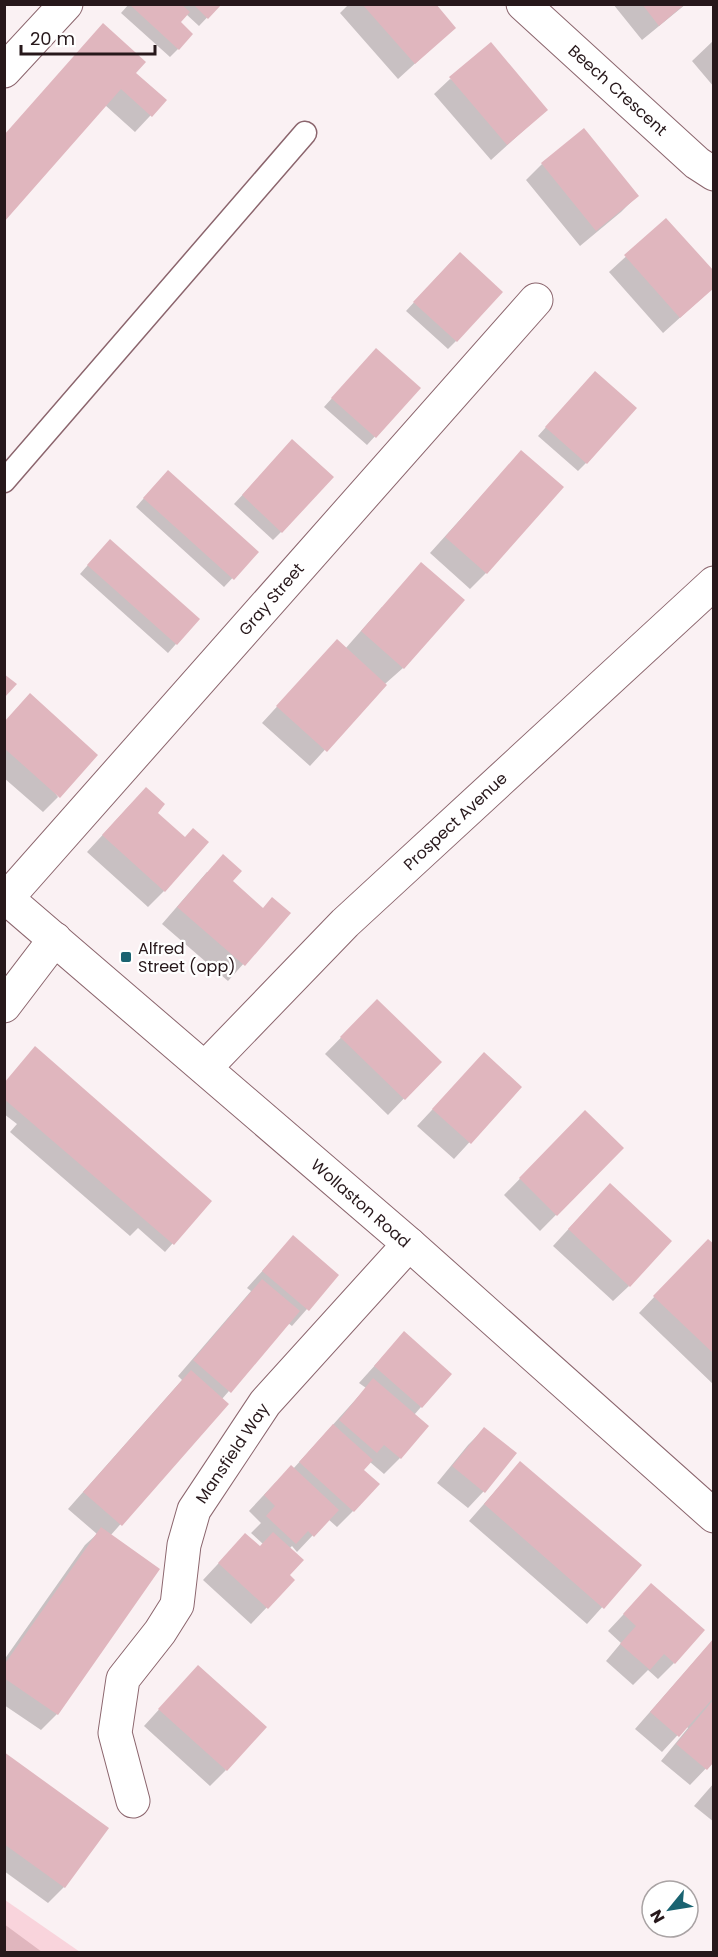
<svg xmlns="http://www.w3.org/2000/svg" width="718" height="1957" font-family="Poppins,sans-serif">
<style>
.green{fill:#f9d4dc}
.shadow{fill:#0003}
.building{fill:#e0b6be}
.lines{fill:none;stroke-linecap:round;stroke-linejoin:round}
.lane-casing{stroke:#8b656d;stroke-width:25}
.street-casing{stroke:#8b656d;stroke-width:35}
.secondary-casing{stroke:#8b656d;stroke-width:35}
.lane{stroke:#fff;stroke-width:22}
.street{stroke:#fff;stroke-width:33}
.secondary{stroke:#fff;stroke-width:33}
.poi-dot{fill:#1a6371;stroke:#fff;stroke-width:2}
.labels{text-anchor:middle;stroke-width:4.5;stroke-linejoin:round;paint-order:stroke}
.street-label{font-size:16px;fill:#27181b;stroke:#fff}
.poi-label{font-size:16px;fill:#27181b;stroke:#fff;text-anchor:start}
</style>
<rect width="100%" height="100%" fill="#faf1f3"/>
<path class="green" d="M 5,1900 L 80,1952 L 5,1952 Z"/>
<path class="shadow" d="M 129,4 L 218,4 L 219,5 L 199,26 L 186,14 L 178,22 L 178,49 L 170,57 L 121,13 Z
M 349,4 L 434,4 L 454,28 L 398,79 L 340,13 Z
M 613,4 L 686,4 L 642,40 Z
M 714,40 L 714,87 L 692,61 Z
M 134,73 L 165,100 L 135,132 L 105,105 Z
M 450,79 L 546,110 L 491,160 L 434,94 Z
M 542,164 L 637,196 L 621,212 L 580,246 L 526,180 Z
M 666,220 L 704,296 L 663,333 L 609,272 Z
M 451,262 L 456,341 L 448,349 L 406,311 Z
M 368,358 L 419,388 L 367,445 L 324,407 Z
M 587,381 L 586,463 L 578,471 L 538,436 Z
M 284,450 L 281,532 L 273,540 L 234,504 Z
M 521,452 L 486,573 L 470,589 L 430,553 Z
M 160,480 L 257,552 L 224,587 L 136,507 Z
M 102,549 L 198,619 L 168,653 L 80,574 Z
M 382,607 L 403,668 L 386,683 L 310,766 L 262,723 L 337,641 L 345,649 Z
M 4,722 L 58,797 L 43,812 L 4,778 Z
M 130,805 L 156,813 L 164,891 L 148,907 L 87,852 Z
M 207,872 L 231,882 L 262,909 L 289,913 L 228,981 L 162,924 Z
M 361,1017 L 439,1062 L 388,1115 L 325,1054 Z
M 484,1054 L 520,1087 L 454,1159 L 417,1126 Z
M 4,1083 L 210,1201 L 165,1252 L 138,1228 L 130,1236 L 10,1132 L 17,1124 L 4,1114 Z
M 569,1128 L 622,1148 L 540,1231 L 504,1195 Z
M 594,1201 L 629,1286 L 613,1301 L 553,1246 Z
M 293,1237 L 337,1275 L 292,1326 L 288,1323 L 222,1399 L 227,1404 L 110,1536 L 158,1569 L 57,1714 L 41,1730 L 4,1705 L 4,1660 L 85,1545 L 97,1534 L 68,1509 L 182,1380 L 178,1376 L 251,1291 L 247,1288 Z
M 714,1246 L 714,1385 L 639,1313 L 692,1257 Z
M 404,1333 L 421,1407 L 414,1415 L 400,1458 L 384,1474 L 370,1462 L 362,1470 L 378,1484 L 353,1511 L 337,1527 L 328,1519 L 297,1552 L 292,1546 L 289,1549 L 288,1575 L 293,1580 L 251,1624 L 203,1580 L 230,1551 L 259,1548 L 263,1544 L 251,1533 L 261,1523 L 249,1511 L 275,1483 L 293,1469 L 366,1388 L 359,1383 Z
M 484,1429 L 515,1454 L 483,1492 L 468,1508 L 437,1483 L 468,1445 Z
M 520,1463 L 640,1565 L 587,1624 L 469,1521 Z
M 651,1585 L 674,1663 L 658,1679 L 648,1670 L 633,1685 L 606,1661 L 621,1643 L 608,1631 Z
M 713,1640 L 714,1760 L 690,1785 L 661,1761 L 688,1728 L 686,1726 L 662,1752 L 635,1729 Z
M 183,1683 L 226,1770 L 210,1786 L 144,1726 Z
M 4,1753 L 64,1887 L 48,1903 L 4,1871 Z
M 714,1783 L 714,1822 L 694,1806 Z"/>
<path class="building" d="M 129,4 L 181,4 L 190,12 L 181,22 L 193,34 L 179,50 Z
M 193,4 L 222,4 L 208,19 Z
M 362,4 L 436,4 L 456,28 L 415,64 Z
M 642,4 L 685,4 L 659,26 Z
M 103,23 L 146,62 L 136,73 L 167,100 L 152,117 L 121,89 L 4,222 L 4,135 Z
M 491,42 L 548,110 L 507,145 L 449,77 Z
M 584,128 L 639,196 L 596,231 L 541,163 Z
M 666,218 L 714,271 L 714,288 L 680,318 L 624,255 Z
M 460,252 L 503,292 L 457,342 L 413,302 Z
M 376,348 L 421,388 L 376,438 L 331,398 Z
M 595,371 L 637,408 L 587,464 L 545,427 Z
M 292,439 L 334,477 L 282,533 L 242,495 Z
M 521,450 L 564,487 L 487,574 L 445,537 Z
M 168,470 L 259,552 L 234,580 L 143,498 Z
M 110,539 L 200,619 L 177,645 L 87,565 Z
M 421,562 L 465,600 L 404,669 L 361,631 Z
M 337,639 L 387,685 L 327,752 L 276,706 Z
M 4,674 L 17,684 L 4,698 Z
M 30,693 L 98,755 L 60,798 L 4,748 L 4,722 Z
M 146,787 L 165,804 L 158,813 L 185,837 L 193,828 L 209,842 L 165,892 L 102,835 Z
M 223,854 L 242,871 L 233,881 L 263,908 L 272,897 L 291,913 L 245,966 L 177,907 Z
M 377,999 L 442,1062 L 405,1100 L 340,1037 Z
M 35,1046 L 212,1201 L 174,1245 L 4,1099 L 4,1083 Z
M 484,1052 L 522,1087 L 471,1144 L 432,1109 Z
M 585,1110 L 624,1148 L 557,1216 L 519,1178 Z
M 610,1183 L 672,1241 L 630,1287 L 568,1229 Z
M 293,1235 L 339,1275 L 309,1311 L 262,1271 Z
M 708,1239 L 714,1244 L 714,1354 L 653,1296 Z
M 262,1279 L 300,1311 L 231,1393 L 193,1360 Z
M 404,1331 L 452,1374 L 422,1408 L 374,1366 Z
M 191,1370 L 229,1404 L 122,1526 L 83,1492 Z
M 373,1378 L 429,1426 L 401,1459 L 384,1445 L 377,1453 L 339,1420 Z
M 333,1424 L 373,1460 L 364,1470 L 380,1484 L 354,1512 L 299,1462 Z
M 484,1427 L 517,1453 L 485,1493 L 452,1466 Z
M 520,1461 L 642,1565 L 604,1609 L 484,1504 Z
M 291,1465 L 339,1510 L 314,1537 L 308,1531 L 296,1544 L 266,1516 L 275,1506 L 264,1495 Z
M 101,1527 L 160,1569 L 58,1715 L 4,1678 L 4,1665 Z
M 273,1532 L 304,1560 L 290,1575 L 295,1580 L 268,1609 L 218,1563 L 245,1533 L 260,1546 Z
M 651,1583 L 705,1630 L 675,1664 L 664,1654 L 650,1670 L 620,1644 L 636,1626 L 623,1614 Z
M 714,1638 L 714,1697 L 679,1737 L 650,1712 Z
M 198,1665 L 267,1727 L 227,1771 L 158,1709 Z
M 714,1699 L 714,1762 L 707,1770 L 676,1744 Z
M 4,1752 L 109,1828 L 65,1888 L 4,1844 Z
M 4,1924 L 42,1952 L 4,1952 Z"/>
<g class="lines">
<g class="lane-casing">
<path id="lane" d="M 4,481 L 305,133"/>
</g>
<g class="street-casing">
<path id="street" d="M 523,4 L 697,163 L 714,174
M 4,71 L 66,4
M 7,898 L 536,300
M 4,1006 L 55,939
M 205,1068 L 345,923 L 714,583
M 133,1801 L 115,1733 L 123,1679 L 160,1632 L 177,1605 L 184,1545 L 194,1510 L 265,1403 L 409,1244"/>
</g>
<g class="secondary-casing">
<path id="secondary" d="M 4,896 L 409,1244 L 714,1516"/>
</g>
<use href="#lane" class="lane"/>
<use href="#street" class="street"/>
<use href="#secondary" class="secondary"/>
</g>
<rect class="poi-dot" x="120" y="951" width="12" height="12" rx="3"/>
<g class="labels">
<g class="street-label">
<text transform="translate(618 90) rotate(42)" y="6">Beech Crescent</text>
<text transform="translate(271 599) rotate(-49)" y="6">Gray Street</text>
<text transform="translate(455 821) rotate(-43)" y="6">Prospect Avenue</text>
<text transform="translate(361 1203) rotate(41)" y="6">Wollaston Road</text>
<text transform="translate(232 1453) rotate(-56)" y="6">Mansfield Way</text>
</g>
<g class="poi-label">
<text x="138" y="954">Alfred<tspan x="138" dy="18">Street (opp)</tspan></text>
</g>
</g>
<rect width="718" height="1957" fill="none" stroke="#27181b" stroke-width="12"/>
<g transform="translate(670 1909) rotate(240)"><circle r="28" fill="#ffffff" stroke="#a9a3a4" stroke-width="1.5"/>
<path d="M0-4.5L10 22L0 15L-10 22Z" fill="#1a6371"/>
<text y="-9" font-size="16" font-weight="bold" text-anchor="middle" fill="#27181b">N</text>
</g>
<path d="M21 45v9h134v-9" fill="none" stroke="#27181b" stroke-width="3"/>
<text x="30" y="45" font-size="18" fill="#27181b" stroke="#ffffff" stroke-width="4.5" paint-order="stroke">20 m</text>
</svg>
